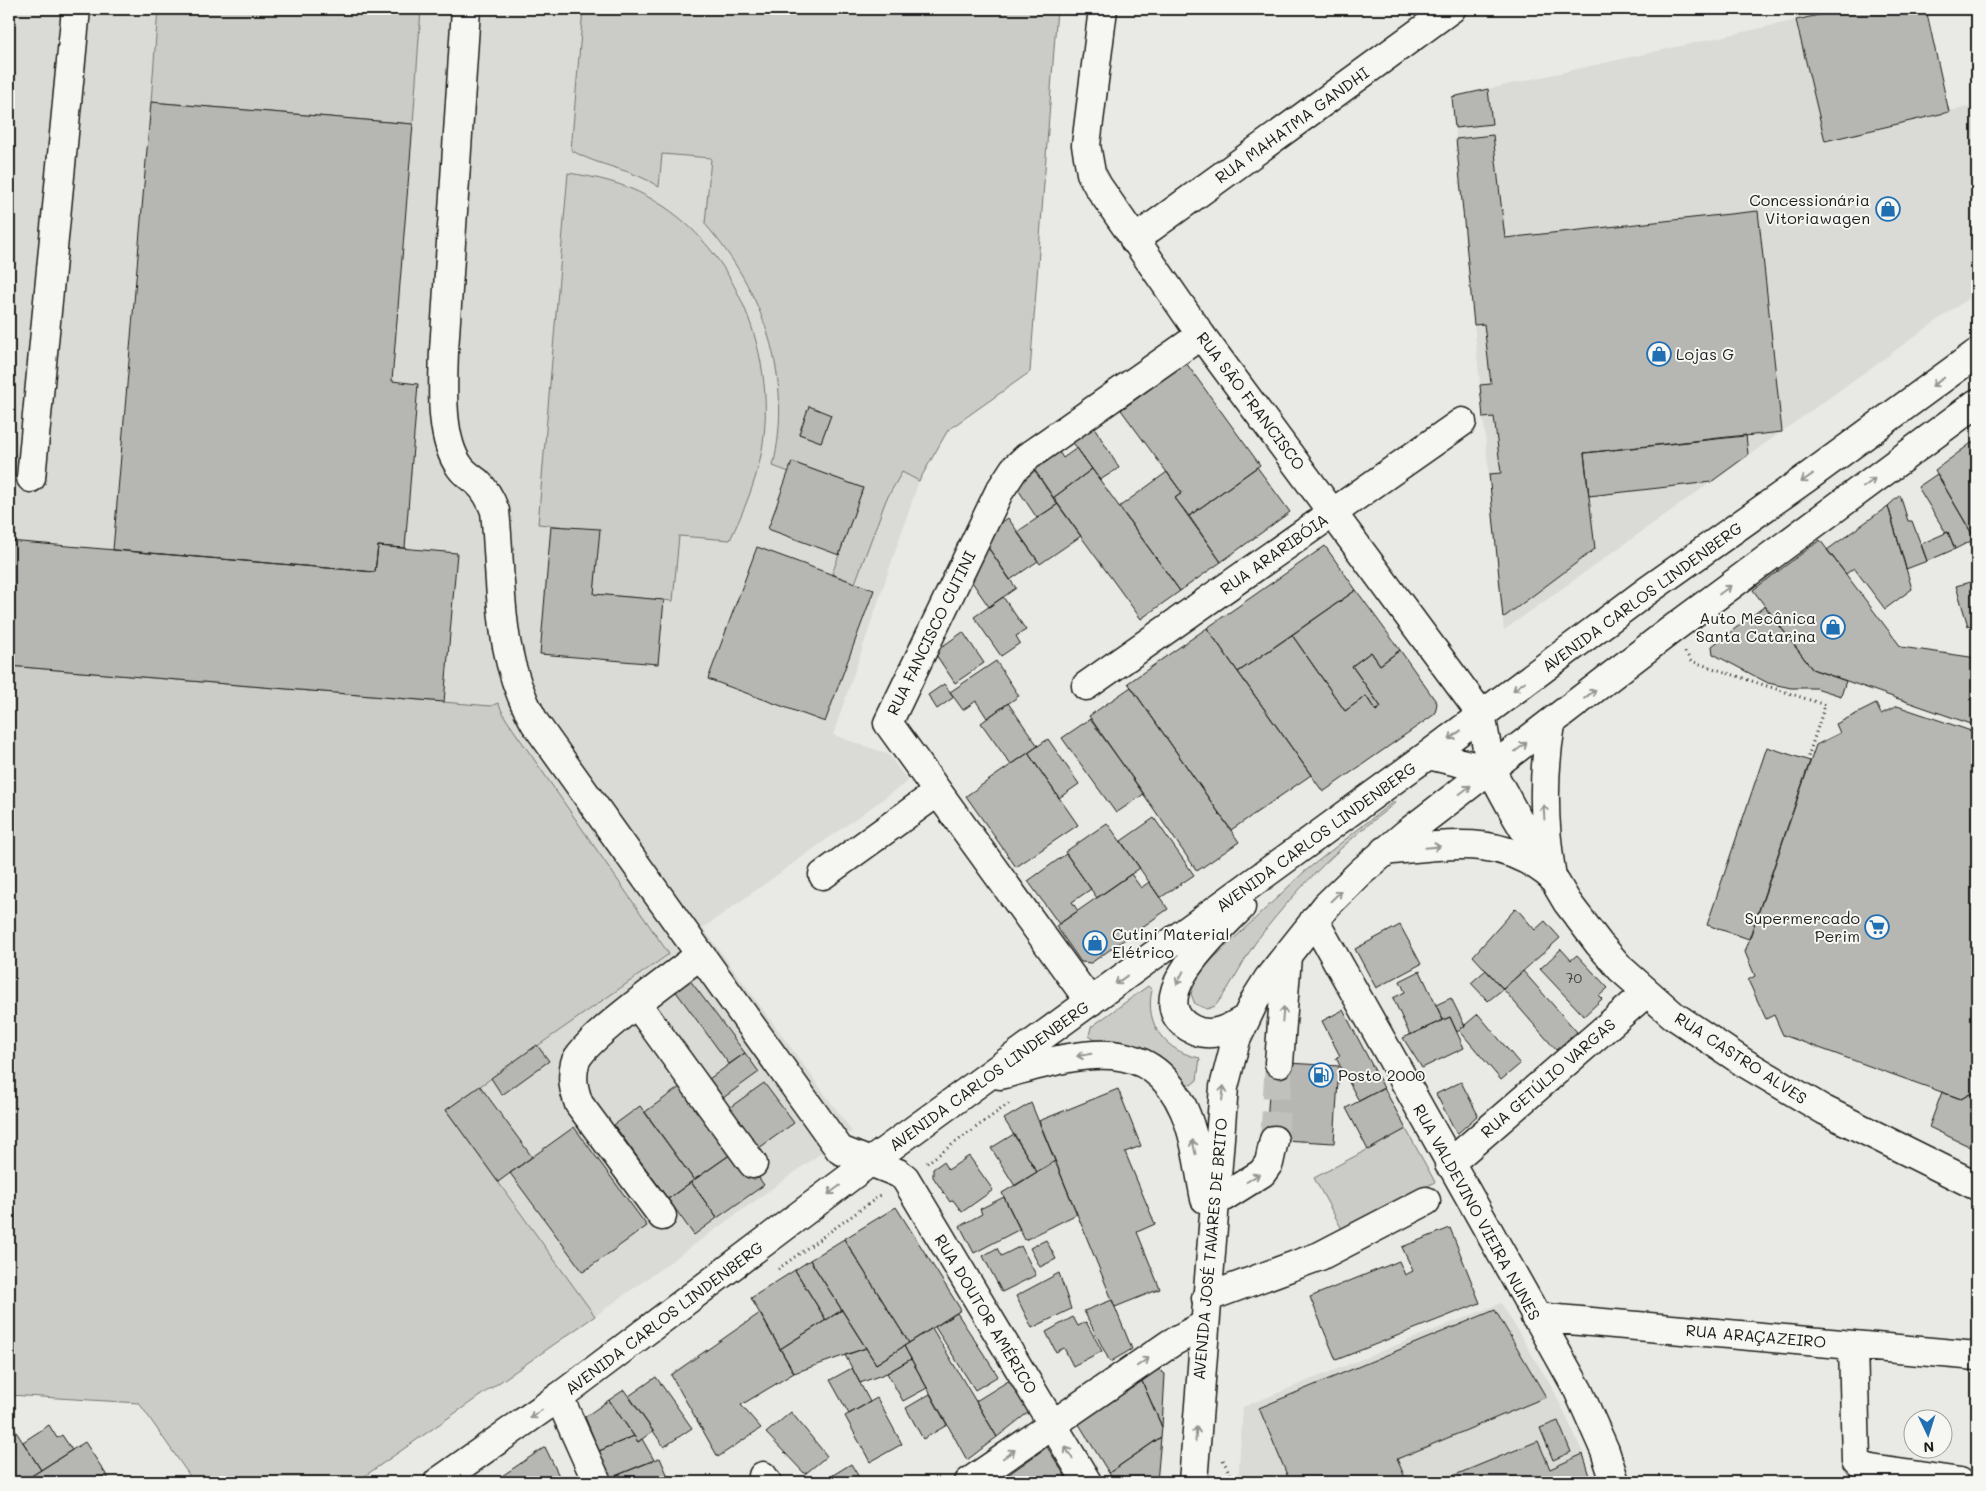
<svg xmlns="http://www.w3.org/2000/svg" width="1986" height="1491" font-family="Mali,sans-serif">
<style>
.built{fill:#dadad6}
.green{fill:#cbcbc7;stroke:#747472;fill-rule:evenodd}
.building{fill:#b6b6b3;stroke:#1c1c1c}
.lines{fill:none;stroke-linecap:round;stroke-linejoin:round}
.minor-tunnel{stroke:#c0c0bd;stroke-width:28;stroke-dasharray:28 14;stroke-linecap:butt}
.minor-casing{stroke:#1c1c1c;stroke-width:31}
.major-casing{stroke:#1c1c1c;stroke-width:31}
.path{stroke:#1c1c1c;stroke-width:3;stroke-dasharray:1 4;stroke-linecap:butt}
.minor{stroke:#f6f6f2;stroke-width:28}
.major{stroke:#f6f6f2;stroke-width:28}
.oneway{stroke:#949492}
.labels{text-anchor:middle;stroke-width:4;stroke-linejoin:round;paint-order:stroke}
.number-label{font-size:14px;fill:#424242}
.street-label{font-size:16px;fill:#1c1c1c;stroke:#f6f6f2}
.poi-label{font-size:16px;fill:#1c1c1c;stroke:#f6f6f2;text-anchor:end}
</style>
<rect width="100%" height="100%" fill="#e9e9e5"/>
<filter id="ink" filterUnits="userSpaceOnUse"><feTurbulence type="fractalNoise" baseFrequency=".02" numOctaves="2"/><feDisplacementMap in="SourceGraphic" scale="10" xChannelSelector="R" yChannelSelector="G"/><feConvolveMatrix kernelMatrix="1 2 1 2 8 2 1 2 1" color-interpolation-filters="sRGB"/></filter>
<g filter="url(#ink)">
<path class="built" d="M 9,9 L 1057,9 L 1030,372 L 948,430 L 919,481 L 833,735 L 888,754 L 908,781 L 703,928 L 852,1131 L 595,1316 L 356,1482 L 194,1482 L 139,1403 L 9,1395 Z
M 1846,9 L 1926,9 L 1949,111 L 1969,107 L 1977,126 L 1977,292 L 1504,630 L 1452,97 Z
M 1501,1303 L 1554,1391 L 1584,1455 L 1592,1482 L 1238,1482 L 1243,1407 Z"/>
<path class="green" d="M 158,9 L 421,9 L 413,124 L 151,102 Z
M 583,9 L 1057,9 L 1030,372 L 948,430 L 919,481 L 902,472 L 886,500 L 855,583 L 832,574 L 863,488 L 792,462 L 789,472 L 773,466 C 794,378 763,290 705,224 L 711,158 L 662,154 L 659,187 C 632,168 598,167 571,150 ZM 809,407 L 831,415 L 821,442 L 799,434 Z
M 568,173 C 596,177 623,183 648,197 C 736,243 780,361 761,455 C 755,485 743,512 730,540 L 679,536 L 673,601 L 594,594 L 599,530 L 538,524 Z
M 9,666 L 491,706 L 498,703 L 506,719 L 669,954 L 446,1110 L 595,1316 L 356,1482 L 194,1482 L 139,1403 L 9,1395 Z
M 1394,801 L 1395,803 C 1342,845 1303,881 1261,935 C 1244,957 1233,985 1215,1006 L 1207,1009 L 1195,1004 L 1191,994 L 1199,972 L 1304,872 Z
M 1148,986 L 1152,990 C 1144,1025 1166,1052 1200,1058 L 1197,1080 L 1191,1085 L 1183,1082 L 1161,1057 L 1146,1048 L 1115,1040 L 1095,1040 L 1089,1036 L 1091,1027 Z
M 1406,1129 L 1435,1182 L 1343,1231 L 1314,1178 Z"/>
<path class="building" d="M 1846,9 L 1926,9 L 1949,112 L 1825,141 L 1796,20 Z
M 1488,89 L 1492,124 L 1455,128 L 1452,97 Z
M 151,102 L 413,124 L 392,381 L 418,384 L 405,548 L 378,546 L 375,572 L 113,550 Z
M 1493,135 L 1505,238 L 1758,211 L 1782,432 L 1584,453 L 1595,549 L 1503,618 L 1489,474 L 1501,473 L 1494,417 L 1483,418 L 1480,385 L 1491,384 L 1484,324 L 1474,325 L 1456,139 Z
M 1186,363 L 1260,465 L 1189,516 L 1175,498 L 1182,493 L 1121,410 Z
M 809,406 L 831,415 L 821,442 L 799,434 Z
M 1091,422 L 1119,468 L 1100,480 L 1069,437 Z
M 1746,435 L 1748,455 L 1711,482 L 1589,496 L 1584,453 Z
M 1974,441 L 1977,446 L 1977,538 L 1975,539 L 1935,470 Z
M 1054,444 L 1063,458 L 1077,448 L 1092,469 L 1053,498 L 1029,462 Z
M 792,462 L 863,488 L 839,555 L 768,529 Z
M 1029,462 L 1058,504 L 1037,518 L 1013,482 Z
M 1257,467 L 1290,512 L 1221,562 L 1189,516 Z
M 1092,469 L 1180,591 L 1141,619 L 1053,498 Z
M 1167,472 L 1182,493 L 1175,498 L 1221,562 L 1180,591 L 1119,507 Z
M 1937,474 L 1975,539 L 1955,549 L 1948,532 L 1946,533 L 1918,487 Z
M 1900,495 L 1908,521 L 1912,521 L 1927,561 L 1906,569 L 1888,506 Z
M 1058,504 L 1081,536 L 1040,564 L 1017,532 Z
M 1888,506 L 1912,589 L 1885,609 L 1854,568 L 1846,574 L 1827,550 Z
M 1008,518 L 1038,561 L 1010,580 L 981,537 Z
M 551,526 L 600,529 L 594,594 L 664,600 L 658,664 L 540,654 Z
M 1948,532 L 1955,549 L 1927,561 L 1921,544 Z
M 981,537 L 1016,588 L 989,607 L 966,573 Z
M 1820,540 L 1901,647 L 1977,658 L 1977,726 L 1812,669 L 1753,590 Z
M 9,541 L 375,572 L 378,546 L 457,553 L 444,702 L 9,666 Z
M 1325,546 L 1356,590 L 1238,672 L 1207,628 Z
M 757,547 L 874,590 L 825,722 L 708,679 Z
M 1977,580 L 1977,623 L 1968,626 L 1956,586 Z
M 1356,590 L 1400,650 L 1380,665 L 1371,652 L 1352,666 L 1381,707 L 1376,711 L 1366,696 L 1345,711 L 1292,635 Z
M 1003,597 L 1026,630 L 1016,636 L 1020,643 L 1001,656 L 974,617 Z
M 1765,606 L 1812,669 L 1846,681 L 1841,696 L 1816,688 L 1791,688 L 1768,683 L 1713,654 L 1712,646 Z
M 1207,628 L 1311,775 L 1231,830 L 1128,683 Z
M 963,632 L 984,663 L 955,683 L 934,652 Z
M 1292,635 L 1345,711 L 1366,696 L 1376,711 L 1381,707 L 1352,666 L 1371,652 L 1380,665 L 1400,650 L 1437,703 L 1435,714 L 1323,792 L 1238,672 Z
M 996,661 L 1019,696 L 987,718 L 976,701 L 963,710 L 950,692 Z
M 944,684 L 954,697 L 937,709 L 928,695 Z
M 1131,687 L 1239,842 L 1197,871 L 1089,716 Z
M 1008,703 L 1038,746 L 1011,765 L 981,723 Z
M 1876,704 L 1881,714 L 1897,706 L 1977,733 L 1977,1090 L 1961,1099 L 1783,1035 L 1774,1015 L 1766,1019 L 1748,980 L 1755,976 L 1745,952 L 1816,745 L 1840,733 L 1836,724 Z
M 1090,719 L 1144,794 L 1116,813 L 1062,738 Z
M 1048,739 L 1079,784 L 1059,798 L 1028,753 Z
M 1767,747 L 1810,761 L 1749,939 L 1707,925 Z
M 1028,753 L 1078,825 L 1016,867 L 966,796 Z
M 1154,818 L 1194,875 L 1160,898 L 1121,841 Z
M 1107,823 L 1140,868 L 1097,898 L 1065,852 Z
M 1066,854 L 1091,889 L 1072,902 L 1078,911 L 1059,924 L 1028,881 Z
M 1131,874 L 1141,888 L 1149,882 L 1168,909 L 1091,963 L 1081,962 L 1056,926 Z
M 1516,908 L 1535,930 L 1545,921 L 1560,938 L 1503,989 L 1473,956 Z
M 1400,925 L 1421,964 L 1376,988 L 1355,949 Z
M 1561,949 L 1571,960 L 1577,955 L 1608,988 L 1599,996 L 1602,999 L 1584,1016 L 1540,969 Z
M 1486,970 L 1503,989 L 1488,1001 L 1471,983 Z
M 1420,971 L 1443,1020 L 1410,1035 L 1393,998 L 1405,992 L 1400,981 Z
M 1523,971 L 1577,1032 L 1556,1050 L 1503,989 Z
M 689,979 L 745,1053 L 729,1064 L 674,989 Z
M 1451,998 L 1465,1026 L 1457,1032 L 1450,1017 L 1443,1020 L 1436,1005 Z
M 1343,1010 L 1384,1088 L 1359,1101 L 1336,1058 L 1340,1056 L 1322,1021 Z
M 1478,1014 L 1520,1064 L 1501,1080 L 1459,1030 Z
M 1450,1017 L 1464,1048 L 1422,1068 L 1403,1038 Z
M 537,1045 L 549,1061 L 502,1095 L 491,1078 Z
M 745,1053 L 759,1072 L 723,1098 L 709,1079 Z
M 1271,1062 L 1339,1066 L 1334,1143 L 1266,1139 Z
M 1461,1082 L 1478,1115 L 1457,1134 L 1436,1094 Z
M 764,1083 L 794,1123 L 759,1148 L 729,1108 Z
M 684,1084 L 734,1152 L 694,1180 L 645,1112 Z
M 480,1086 L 532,1157 L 498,1182 L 446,1110 Z
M 1384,1088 L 1406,1129 L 1368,1150 L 1346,1108 Z
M 1118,1089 L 1141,1146 L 1125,1152 L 1155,1224 L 1137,1232 L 1160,1289 L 1115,1307 L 1039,1121 Z
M 1977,1090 L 1977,1150 L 1929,1127 L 1942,1092 L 1961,1099 Z
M 1031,1103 L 1055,1161 L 1037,1172 L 1004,1119 Z
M 640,1106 L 694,1180 L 668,1199 L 614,1125 Z
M 574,1127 L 647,1226 L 583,1272 L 510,1173 Z
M 1014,1134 L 1037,1172 L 1015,1186 L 991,1148 Z
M 738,1149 L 764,1185 L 717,1218 L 691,1182 Z
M 969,1156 L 993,1190 L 962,1212 L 953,1200 L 950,1202 L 933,1177 L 933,1169 L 943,1162 L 948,1170 Z
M 1055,1161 L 1077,1214 L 1025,1240 L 1002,1193 Z
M 691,1182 L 717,1218 L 694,1235 L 668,1199 Z
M 1004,1197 L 1020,1229 L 974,1253 L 960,1226 L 982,1214 L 980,1209 Z
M 896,1207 L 961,1310 L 909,1343 L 844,1239 Z
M 1450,1228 L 1480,1303 L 1336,1360 L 1310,1297 L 1399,1261 L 1405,1275 L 1413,1271 L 1402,1247 Z
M 844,1239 L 909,1343 L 876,1364 L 810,1260 Z
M 1046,1240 L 1056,1259 L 1040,1267 L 1030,1248 Z
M 1021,1246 L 1036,1275 L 1002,1292 L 983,1256 L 997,1248 L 1001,1256 Z
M 810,1260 L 842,1310 L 826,1320 L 795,1270 Z
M 795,1270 L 826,1320 L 780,1349 L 751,1298 Z
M 1059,1273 L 1071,1309 L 1032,1328 L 1016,1296 Z
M 1112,1300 L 1132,1349 L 1110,1362 L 1084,1311 Z
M 842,1310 L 866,1348 L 794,1373 L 780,1349 Z
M 1495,1310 L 1546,1397 L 1397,1459 L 1407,1482 L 1290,1482 L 1259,1408 Z
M 760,1313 L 794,1373 L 741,1405 L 761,1428 L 718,1457 L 671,1375 Z
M 957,1313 L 998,1376 L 975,1390 L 935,1327 Z
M 1073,1317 L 1078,1326 L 1086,1322 L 1102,1351 L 1073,1366 L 1064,1348 L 1056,1352 L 1046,1332 Z
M 932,1328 L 997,1437 L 967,1460 L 904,1346 Z
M 904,1346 L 911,1359 L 887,1373 L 860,1383 L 845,1355 L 866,1348 L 876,1364 Z
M 911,1359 L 927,1388 L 903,1401 L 887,1373 Z
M 852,1368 L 870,1402 L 849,1414 L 830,1380 Z
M 1158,1369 L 1165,1374 L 1162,1427 L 1141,1379 Z
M 656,1377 L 692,1428 L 664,1447 L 629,1396 Z
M 1141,1379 L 1162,1427 L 1161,1437 L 1109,1473 L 1077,1421 Z
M 1010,1380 L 1030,1411 L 997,1437 L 976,1401 Z
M 624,1390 L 653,1431 L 638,1442 L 609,1400 Z
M 930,1394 L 947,1425 L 923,1439 L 906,1408 Z
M 877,1398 L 902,1444 L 870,1462 L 845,1416 Z
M 609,1400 L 634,1436 L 599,1451 L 585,1417 Z
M 791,1412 L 827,1456 L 805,1474 L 766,1433 Z
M 9,1421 L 41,1470 L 22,1482 L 9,1482 Z
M 1558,1421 L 1571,1452 L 1553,1460 L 1540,1428 Z
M 49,1425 L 57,1438 L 62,1435 L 72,1450 L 41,1470 L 23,1442 Z
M 634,1436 L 638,1442 L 642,1439 L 654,1460 L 610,1478 L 599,1451 Z
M 1161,1437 L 1157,1482 L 1114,1482 L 1109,1473 Z
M 1538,1441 L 1550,1469 L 1583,1454 L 1592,1482 L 1438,1482 Z
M 85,1442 L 111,1482 L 22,1482 L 72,1450 Z
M 545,1447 L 562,1482 L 497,1482 L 496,1480 Z
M 1047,1447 L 1069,1482 L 998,1482 Z
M 660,1458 L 670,1481 L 615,1482 L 613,1477 Z
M 851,1464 L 862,1482 L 837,1482 L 833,1475 Z"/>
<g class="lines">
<path class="minor-tunnel" d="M 1274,1140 L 1279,1063"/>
<g class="minor-casing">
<path id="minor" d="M 466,9 L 444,351 C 443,384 439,439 460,467 C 465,474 471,477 477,482 C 486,490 491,500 495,511 C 503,587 495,654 535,723 L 840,1150 L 898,1173 L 905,1178 L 1087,1482
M 1103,9 L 1086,145 L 1091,173 L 1098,186 L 1201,335 L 1481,714 L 1491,770 L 1516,816 L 1567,902 L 1599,944 L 1621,969 L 1673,1015 L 1743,1062 L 1824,1110 L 1977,1186
M 1134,240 L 1451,9
M 31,478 L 76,9
M 1086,686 L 1462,422
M 823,875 L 938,792
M 1314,920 L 1578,1390 L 1605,1451 L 1615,1482
M 1090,1002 L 888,723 L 999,492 L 1014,469 L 1027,457 L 1201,335
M 637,1004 L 753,1164
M 1279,1063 L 1287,956
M 1449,1164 L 1646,993
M 1214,1203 L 1262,1173 L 1269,1163 L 1274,1140
M 662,1216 L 579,1104 C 574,1090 571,1079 575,1063 C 582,1040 676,974 700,955
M 1206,1298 L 1320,1256 L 1426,1201
M 1535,1317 L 1977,1356
M 1853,1345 L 1856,1460 L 1862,1466 L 1871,1469 L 1960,1482
M 559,1397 L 597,1482
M 763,1476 L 767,1482
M 969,1482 L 1171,1343 L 1204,1325"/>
</g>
<g class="major-casing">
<path id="major" d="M 1551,724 C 1542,776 1543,825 1552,877
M 1428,755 L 1491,770
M 1384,851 C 1447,846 1499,832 1552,877
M 1241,907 C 1219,930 1137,1001 1192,1029 C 1211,1039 1228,1029 1245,1019
M 1000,1075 C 1067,1058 1147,1026 1184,1110 C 1196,1137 1199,1170 1205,1199
M 438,1482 L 559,1397 L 870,1162 L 1428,755 L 1647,591 L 1812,474 L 1977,353
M 1193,1482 L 1224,1087 L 1236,1040 L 1256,998 L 1268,979 L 1327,905 L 1361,872 L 1407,833 L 1671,630 L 1977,403"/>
</g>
<path class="path" d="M 1685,652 L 1691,661 L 1825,705 L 1807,760
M 927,1163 L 1011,1102
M 778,1269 L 881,1195
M 1223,1460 L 1230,1474 L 1230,1482"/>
<use href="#minor" class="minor"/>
<use href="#major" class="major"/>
</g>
<defs><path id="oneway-shaft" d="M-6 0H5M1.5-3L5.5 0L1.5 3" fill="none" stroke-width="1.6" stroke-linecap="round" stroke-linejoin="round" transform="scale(1.25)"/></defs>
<g class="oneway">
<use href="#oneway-shaft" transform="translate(1938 382) rotate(144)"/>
<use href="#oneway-shaft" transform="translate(1807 478) rotate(145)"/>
<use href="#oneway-shaft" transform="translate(1869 483) rotate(-37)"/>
<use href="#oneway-shaft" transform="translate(1725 590) rotate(-37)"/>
<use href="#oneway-shaft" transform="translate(1519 686) rotate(143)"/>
<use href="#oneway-shaft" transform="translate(1590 694) rotate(-38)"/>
<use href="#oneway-shaft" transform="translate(1455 735) rotate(142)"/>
<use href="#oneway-shaft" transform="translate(1521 747) rotate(-37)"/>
<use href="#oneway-shaft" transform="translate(1465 790) rotate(-37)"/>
<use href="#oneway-shaft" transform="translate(1544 812) rotate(-93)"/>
<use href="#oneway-shaft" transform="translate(1433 847) rotate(-5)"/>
<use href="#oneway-shaft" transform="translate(1336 896) rotate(-44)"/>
<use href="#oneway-shaft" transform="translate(1180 978) rotate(117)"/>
<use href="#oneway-shaft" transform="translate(1121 980) rotate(144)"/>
<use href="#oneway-shaft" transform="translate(1283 1014) rotate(-85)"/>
<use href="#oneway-shaft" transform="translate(1084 1055) rotate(171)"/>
<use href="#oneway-shaft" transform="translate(1223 1093) rotate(-83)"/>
<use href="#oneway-shaft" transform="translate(1194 1147) rotate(-102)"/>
<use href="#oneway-shaft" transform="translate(1253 1178) rotate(-32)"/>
<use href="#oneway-shaft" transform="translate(834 1190) rotate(143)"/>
<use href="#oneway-shaft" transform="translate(1143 1362) rotate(-35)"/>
<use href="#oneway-shaft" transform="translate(536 1414) rotate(145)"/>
<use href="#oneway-shaft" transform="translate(1196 1434) rotate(-86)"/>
<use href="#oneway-shaft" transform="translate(1069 1453) rotate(-121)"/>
<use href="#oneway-shaft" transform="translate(1009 1454) rotate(-35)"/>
</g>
</g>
<defs>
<g id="shop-ring" transform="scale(1.25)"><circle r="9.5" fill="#f6f6f2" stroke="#1f6fb2" stroke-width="1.5"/><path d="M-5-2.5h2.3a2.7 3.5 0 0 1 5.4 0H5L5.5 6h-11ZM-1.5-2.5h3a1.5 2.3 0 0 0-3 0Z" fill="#1f6fb2"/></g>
<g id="supermarket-ring" transform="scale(1.25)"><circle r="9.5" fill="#f6f6f2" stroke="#1f6fb2" stroke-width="1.5"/><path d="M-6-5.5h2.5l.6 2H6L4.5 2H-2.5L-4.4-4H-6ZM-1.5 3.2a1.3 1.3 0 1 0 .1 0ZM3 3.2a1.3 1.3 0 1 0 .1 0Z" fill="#1f6fb2"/></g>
<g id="fuel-ring" transform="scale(1.25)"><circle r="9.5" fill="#f6f6f2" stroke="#1f6fb2" stroke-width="1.5"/><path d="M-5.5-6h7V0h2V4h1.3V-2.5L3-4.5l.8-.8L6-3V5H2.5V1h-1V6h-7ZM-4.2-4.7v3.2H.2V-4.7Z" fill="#1f6fb2"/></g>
</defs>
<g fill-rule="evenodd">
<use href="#shop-ring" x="1888" y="209"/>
<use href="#shop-ring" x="1659" y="354"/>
<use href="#shop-ring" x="1833" y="627"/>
<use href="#supermarket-ring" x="1877" y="927"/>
<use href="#shop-ring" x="1095" y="943"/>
<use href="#fuel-ring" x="1321" y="1075"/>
</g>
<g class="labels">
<g class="number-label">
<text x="1574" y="983">70</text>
</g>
<g class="street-label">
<text transform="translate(1292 125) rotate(-36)" y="6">RUA MAHATMA GANDHI</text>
<text transform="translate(1251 401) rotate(53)" y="6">RUA SÃO FRANCISCO</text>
<text transform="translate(1274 554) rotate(-35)" y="6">RUA ARARIBÓIA</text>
<text transform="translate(1642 597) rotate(-36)" y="6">AVENIDA CARLOS LINDENBERG</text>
<text transform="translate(931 633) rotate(-64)" y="6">RUA FANCISCO CUTINI</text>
<text transform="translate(1316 837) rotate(-36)" y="6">AVENIDA CARLOS LINDENBERG</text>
<text transform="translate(1741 1058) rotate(33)" y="6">RUA CASTRO ALVES</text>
<text transform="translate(989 1076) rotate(-36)" y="6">AVENIDA CARLOS LINDENBERG</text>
<text transform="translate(1548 1078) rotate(-41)" y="6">RUA GETÚLIO VARGAS</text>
<text transform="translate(1477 1212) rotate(61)" y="6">RUA VALDEVINO VIEIRA NUNES</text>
<text transform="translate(1210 1249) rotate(-85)" y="6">AVENIDA JOSÉ TAVARES DE BRITO</text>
<text transform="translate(986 1314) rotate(59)" y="6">RUA DOUTOR AMÉRICO</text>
<text transform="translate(664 1318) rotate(-37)" y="6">AVENIDA CARLOS LINDENBERG</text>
<text transform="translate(1756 1336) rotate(5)" y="6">RUA ARAÇAZEIRO</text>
</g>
<g class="poi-label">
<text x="1870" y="206">Concessionária<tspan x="1870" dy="18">Vitoriawagen</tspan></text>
<text x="1676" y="360" text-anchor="start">Lojas G</text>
<text x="1816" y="624">Auto Mecânica<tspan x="1816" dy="18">Santa Catarina</tspan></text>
<text x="1860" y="924">Supermercado<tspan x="1860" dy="18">Perim</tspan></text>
<text x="1112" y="940" text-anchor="start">Cutini Material<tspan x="1112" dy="18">Elétrico</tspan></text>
<text x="1338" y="1081" text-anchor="start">Posto 2000</text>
</g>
</g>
<rect width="1986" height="1491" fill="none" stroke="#f6f6f2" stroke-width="30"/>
<rect x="15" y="15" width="1956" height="1461" fill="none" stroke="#1c1c1c" stroke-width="2" filter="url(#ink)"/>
<g transform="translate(1928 1434) rotate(176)"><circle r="24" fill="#f6f6f2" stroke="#9f9f9c"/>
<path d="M0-4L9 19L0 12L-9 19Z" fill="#1f6fb2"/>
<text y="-8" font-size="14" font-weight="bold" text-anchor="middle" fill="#1c1c1c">N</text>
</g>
</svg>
